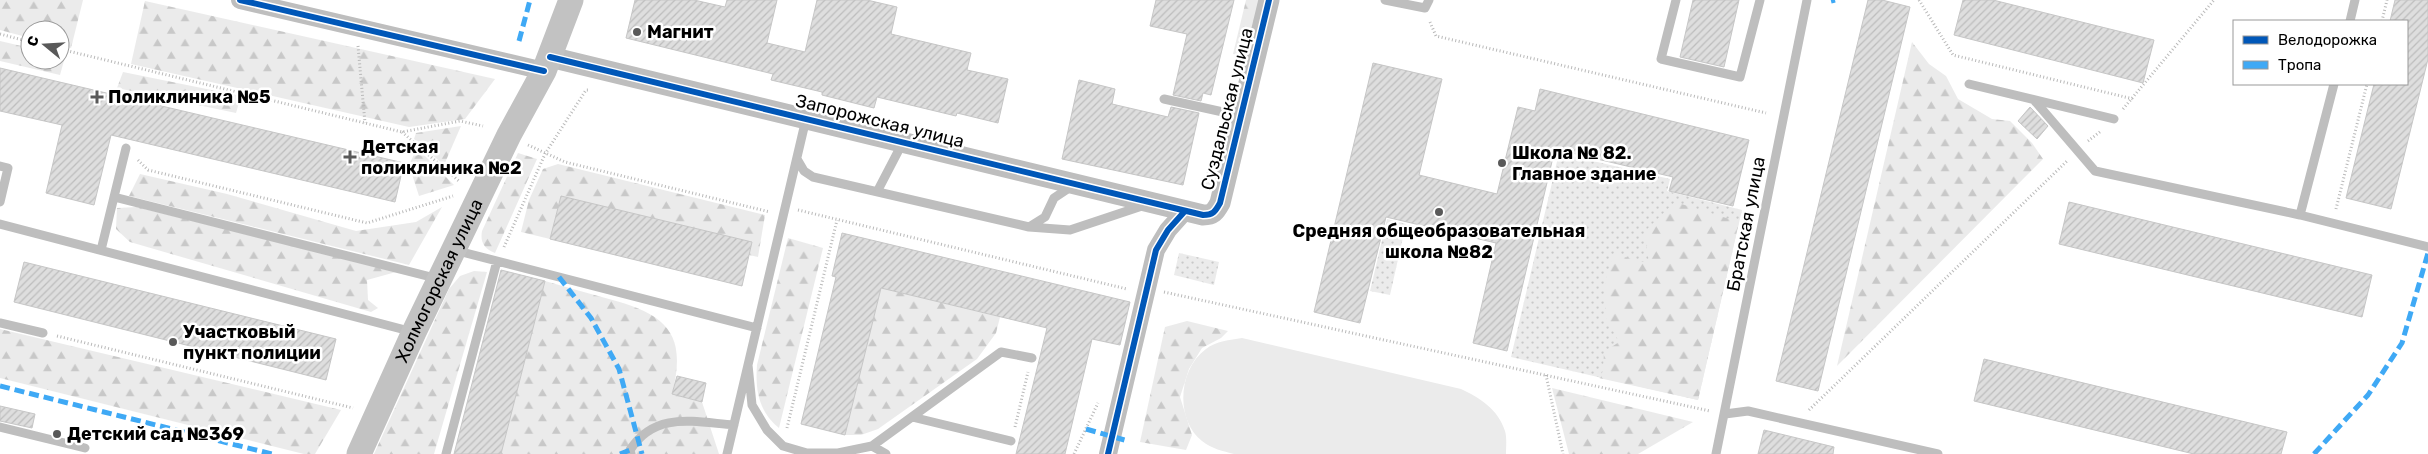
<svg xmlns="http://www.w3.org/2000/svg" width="2428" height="454" font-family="Rubik,sans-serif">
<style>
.grass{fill:url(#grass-dots)}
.forest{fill:url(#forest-firs)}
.green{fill:#ebebeb}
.building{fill:url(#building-hatch);stroke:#c6c6c6}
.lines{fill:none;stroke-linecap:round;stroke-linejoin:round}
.path{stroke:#b9b9b9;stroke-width:3;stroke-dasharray:1 2.5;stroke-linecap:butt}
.service{stroke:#bebebe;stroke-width:9}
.minor{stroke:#bebebe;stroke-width:18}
.tertiary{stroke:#bebebe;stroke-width:21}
.secondary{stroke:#c2c2c2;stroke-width:25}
.quiet{stroke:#3fa9f5;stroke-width:5;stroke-dasharray:10 5;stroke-linecap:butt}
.cycleway-casing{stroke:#fff;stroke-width:9}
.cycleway{stroke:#0057b8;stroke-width:6}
.poi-dot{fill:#595959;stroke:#fff;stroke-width:2}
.labels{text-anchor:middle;stroke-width:5;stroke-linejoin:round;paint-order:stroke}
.poi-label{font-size:18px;font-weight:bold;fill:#000;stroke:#fff;text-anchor:start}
.street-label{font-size:18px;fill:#000;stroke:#fff}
</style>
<defs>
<pattern id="grass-dots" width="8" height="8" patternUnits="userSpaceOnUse" patternTransform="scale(1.25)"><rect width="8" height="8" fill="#ebebeb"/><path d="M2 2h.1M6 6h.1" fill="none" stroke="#c8c8c8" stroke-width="1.8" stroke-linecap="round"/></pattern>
<pattern id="forest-firs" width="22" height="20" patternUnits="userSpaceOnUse" patternTransform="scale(1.25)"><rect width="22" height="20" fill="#ebebeb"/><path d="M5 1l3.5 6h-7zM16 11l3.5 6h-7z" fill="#c8c8c8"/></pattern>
<pattern id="building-hatch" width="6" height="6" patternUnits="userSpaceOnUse" patternTransform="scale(1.25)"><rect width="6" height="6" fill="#dedede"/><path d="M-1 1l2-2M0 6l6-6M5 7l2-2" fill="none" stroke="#bdbdbd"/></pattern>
</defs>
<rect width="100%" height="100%" fill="#fff"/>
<path class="grass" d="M 1559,153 L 1670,179 L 1667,191 L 1742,210 L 1698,400 L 1511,357 Z
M 1387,219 L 1406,224 L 1390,295 L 1370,291 Z
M 1179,253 L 1219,262 L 1214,285 L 1174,275 Z"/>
<path class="forest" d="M 0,0 L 83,0 L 71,48 L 60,45 L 60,30 L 30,30 L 30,38 L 0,30 Z
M 1246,0 L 1260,0 L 1246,57 L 1233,54 Z
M 145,1 L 495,79 L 465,119 L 409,127 L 131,64 Z
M 0,41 L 30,48 L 30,60 L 60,60 L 60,56 L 65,57 L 60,75 L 0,61 Z
M 1912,42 L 1929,64 L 1946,76 L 1958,99 L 1992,119 L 2010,121 L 2032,143 L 2043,159 L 1837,366 Z
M 123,72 L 241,96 L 236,113 L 117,88 Z
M 461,126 L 444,165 L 414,139 L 416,133 Z
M 417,148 L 454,185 L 419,196 L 409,165 Z
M 1212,151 L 1226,154 L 1217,190 L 1203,187 Z
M 518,153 L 537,159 L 495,253 C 484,249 480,242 482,231 Z
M 558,164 L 765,215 L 758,257 L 749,255 L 752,242 L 561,196 L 550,239 L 521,232 L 529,200 L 543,169 Z
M 140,174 L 227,194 L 356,231 L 416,222 L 442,207 L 409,265 L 129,196 Z
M 1675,202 L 1739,222 L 1698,400 L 1599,378 L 1603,371 L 1604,352 L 1619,342 L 1605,316 L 1606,278 L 1614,253 L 1639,262 L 1649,262 L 1644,232 Z
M 137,207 L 396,272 L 367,280 L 368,300 L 378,308 L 371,312 L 130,242 L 116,229 L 117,208 Z
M 788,238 L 823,248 L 779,428 C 759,412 755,390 757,365 Z
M 474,271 L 487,272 L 434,454 L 374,454 L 449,289 L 460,276 Z
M 545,281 C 566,287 587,293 609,299 C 665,314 688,332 672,394 L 702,402 L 719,454 L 501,454 Z
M 881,288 L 1000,317 L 996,333 L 977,359 L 878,429 L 861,435 L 845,435 Z
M 1187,321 L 1228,331 L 1221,338 L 1202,348 L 1189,369 L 1180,397 L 1192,435 L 1186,450 L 1140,442 L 1165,327 Z
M 0,329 L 341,410 L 315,454 L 304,454 L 0,378 Z
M 1552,388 L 1693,422 L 1638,454 L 1569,454 Z"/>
<path class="green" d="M 1242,338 L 1461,389 C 1480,398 1498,409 1505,431 C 1507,437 1506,447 1506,454 L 1234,454 C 1223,451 1212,449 1202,441 C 1175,420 1178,369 1206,349 C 1216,341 1230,340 1242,338 Z"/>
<path class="building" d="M 635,0 L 694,0 L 725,7 L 727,0 L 777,0 L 767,43 L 805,52 L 817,0 L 867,0 L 897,7 L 891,34 L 971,53 L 967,70 L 1008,79 L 998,123 L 957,113 L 956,116 L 877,97 L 874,108 L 822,95 L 822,92 L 771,80 L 773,74 L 626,38 Z
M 1156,0 L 1234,0 L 1211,95 L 1203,93 L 1201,101 L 1173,95 L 1187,34 L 1150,26 Z
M 1693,0 L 1739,0 L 1724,67 L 1680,57 Z
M 1868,0 L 1882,0 L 1910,7 L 1818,391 L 1776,381 Z
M 1963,0 L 1993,0 L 2154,40 L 2143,83 L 1954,35 Z
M 2395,0 L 2428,0 L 2428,59 L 2391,209 L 2346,198 L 2374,84 L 2407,84 L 2407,21 L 2390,21 Z
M 1373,63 L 1442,79 L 1419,175 L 1497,194 L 1518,107 L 1535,111 L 1540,89 L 1749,140 L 1733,206 L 1669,191 L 1673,177 L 1555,149 L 1507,351 L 1473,343 L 1496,243 L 1386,217 L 1360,323 L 1314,312 Z
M 0,68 L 404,163 L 395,202 L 111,135 L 94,205 L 46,193 L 62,125 L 0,111 Z
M 1079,80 L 1115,89 L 1112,104 L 1168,117 L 1171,107 L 1199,113 L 1183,185 L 1062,159 Z
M 2030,107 L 2048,126 L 2037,139 L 2018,121 Z
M 561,196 L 752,242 L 742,286 L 550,239 Z
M 2069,202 L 2372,275 L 2362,317 L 2059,244 Z
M 842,233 L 1130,302 L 1120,345 L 1092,339 L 1065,454 L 1016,454 L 1047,328 L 881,288 L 845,435 L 801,424 L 836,277 L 832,276 Z
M 24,262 L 336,339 L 326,380 L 14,302 Z
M 501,270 L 545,281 L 501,454 L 454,454 Z
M 1984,359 L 2287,432 L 2281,454 L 2194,454 L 1974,401 Z
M 677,376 L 706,383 L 702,402 L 672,394 Z
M 0,406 L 35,414 L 32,428 L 0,421 Z
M 1764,430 L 1834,447 L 1833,454 L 1758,454 Z"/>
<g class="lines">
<path class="path" d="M 1919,0 L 1953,55 L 2133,99
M 2382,21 L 2387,0
M 1430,22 L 1436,36 L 1766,113
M 0,34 L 30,42
M 358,46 L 365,123
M 60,49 L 402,132 L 460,121 L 483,126
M 2123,109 L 2214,0
M 402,132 L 460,182
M 2088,141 L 2101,131
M 528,145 L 565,162 L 770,212
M 138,160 L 148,170 L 367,223 L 453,196
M 2336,209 L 2367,84
M 798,210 L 1127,289
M 504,247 L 545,154 L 586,90 L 589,90
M 1164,292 L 1710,411
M 57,336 L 353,408
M 1546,375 L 1563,454
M 1809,410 L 2067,161
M 1015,427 L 1028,372
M 787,428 L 837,220
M 1074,454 L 1098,403"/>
<path class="service" d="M 1385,0 L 1425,8 L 1429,0
M 1676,0 L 1661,59 L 1740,77 L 1760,0
M 2350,21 L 2355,0
M 1969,84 L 2114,119
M 1164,99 L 1241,116
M 2034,100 L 2095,171 L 2300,215 L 2428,247
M 797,159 L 804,171 L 813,177 L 1029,227 L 1045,217 L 1054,198 L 1072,186
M 0,166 L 8,168 L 0,202
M 878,190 L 903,142
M 114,197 L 439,279
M 2300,215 L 2334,84
M 0,224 L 413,332
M 1029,227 L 1070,230 L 1142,206
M 101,250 L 126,148
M 454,250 L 757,328
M 0,323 L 43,333
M 748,365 L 752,405 L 767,430 L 783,446 L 807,453 L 838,453 L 872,446 L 1001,352 L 1032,358
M 1725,414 L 1748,411 L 1938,454
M 912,417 L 1011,441
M 0,427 L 85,448
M 872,446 L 886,454
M 446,454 L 497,261
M 631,454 L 630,450 C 655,411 694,422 734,425
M 727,454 L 806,119
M 1716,454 L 1807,0"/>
<path class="minor" d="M 240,0 L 544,71
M 1108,454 L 1156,250 L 1168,230 L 1185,211"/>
<path class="tertiary" d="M 550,57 L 1203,215 C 1213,215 1215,212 1220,203 L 1269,0"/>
<path class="secondary" id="s1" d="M 359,454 L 414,332 L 509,135 L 544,71 L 571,0"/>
<path class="quiet" d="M 1831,1 L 1835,0
M 519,41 L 530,0
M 559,277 L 591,318 L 619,369 L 642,454
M 0,386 L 272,454
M 1086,429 L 1128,441
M 620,454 L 630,450
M 2314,454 L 2368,395 L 2402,343 L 2428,253"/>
<g class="cycleway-casing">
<path id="cycleway" d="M 240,0 L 544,71
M 550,57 L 1203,215 C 1213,215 1215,212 1220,203 L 1269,0
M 1108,454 L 1156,250 L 1168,230 L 1185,211"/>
</g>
<use href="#cycleway" class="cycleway"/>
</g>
<g class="poi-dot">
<circle cx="637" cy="32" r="5"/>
<path d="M94.5 89.5h5v5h5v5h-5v5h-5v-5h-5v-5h5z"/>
<path d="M347.5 149.5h5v5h5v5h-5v5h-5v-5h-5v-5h5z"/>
<circle cx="1502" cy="163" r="5"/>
<circle cx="1439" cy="212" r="5"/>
<circle cx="173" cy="342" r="5"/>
<circle cx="57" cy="434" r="5"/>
</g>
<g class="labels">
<g class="poi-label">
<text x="647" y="38">Магнит</text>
<text x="108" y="103">Поликлиника №5</text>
<text x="361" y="153">Детская<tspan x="361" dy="21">поликлиника №2</tspan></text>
<text x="1512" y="159">Школа № 82.<tspan x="1512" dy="21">Главное здание</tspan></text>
<text x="1439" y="237" text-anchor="middle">Средняя общеобразовательная<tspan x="1439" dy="21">школа №82</tspan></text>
<text x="183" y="338">Участковый<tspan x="183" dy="21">пункт полиции</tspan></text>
<text x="67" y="440">Детский сад №369</text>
</g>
<g class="street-label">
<text transform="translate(1227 109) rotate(-76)" y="6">Суздальская улица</text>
<text transform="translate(880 121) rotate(14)" y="6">Запорожская улица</text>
<text transform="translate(1746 224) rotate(-79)" y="6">Братская улица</text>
<text dy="6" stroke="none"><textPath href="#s1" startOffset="191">Холмогорская улица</textPath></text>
</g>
</g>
<rect x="2233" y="20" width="175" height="65" fill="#ffffff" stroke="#999999"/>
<rect x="2243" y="36" width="25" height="8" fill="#0057b8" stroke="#999999"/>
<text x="2278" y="45" font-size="15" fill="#000000">Велодорожка</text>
<rect x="2243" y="61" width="25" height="8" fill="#3fa9f5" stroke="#999999"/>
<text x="2278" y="70" font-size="15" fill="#000000">Тропа</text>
<g transform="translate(45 45) rotate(288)"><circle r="24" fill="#ffffff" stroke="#999999"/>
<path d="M0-4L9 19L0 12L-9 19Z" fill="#595959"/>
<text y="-8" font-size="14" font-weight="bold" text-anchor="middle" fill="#000000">С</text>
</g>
</svg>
